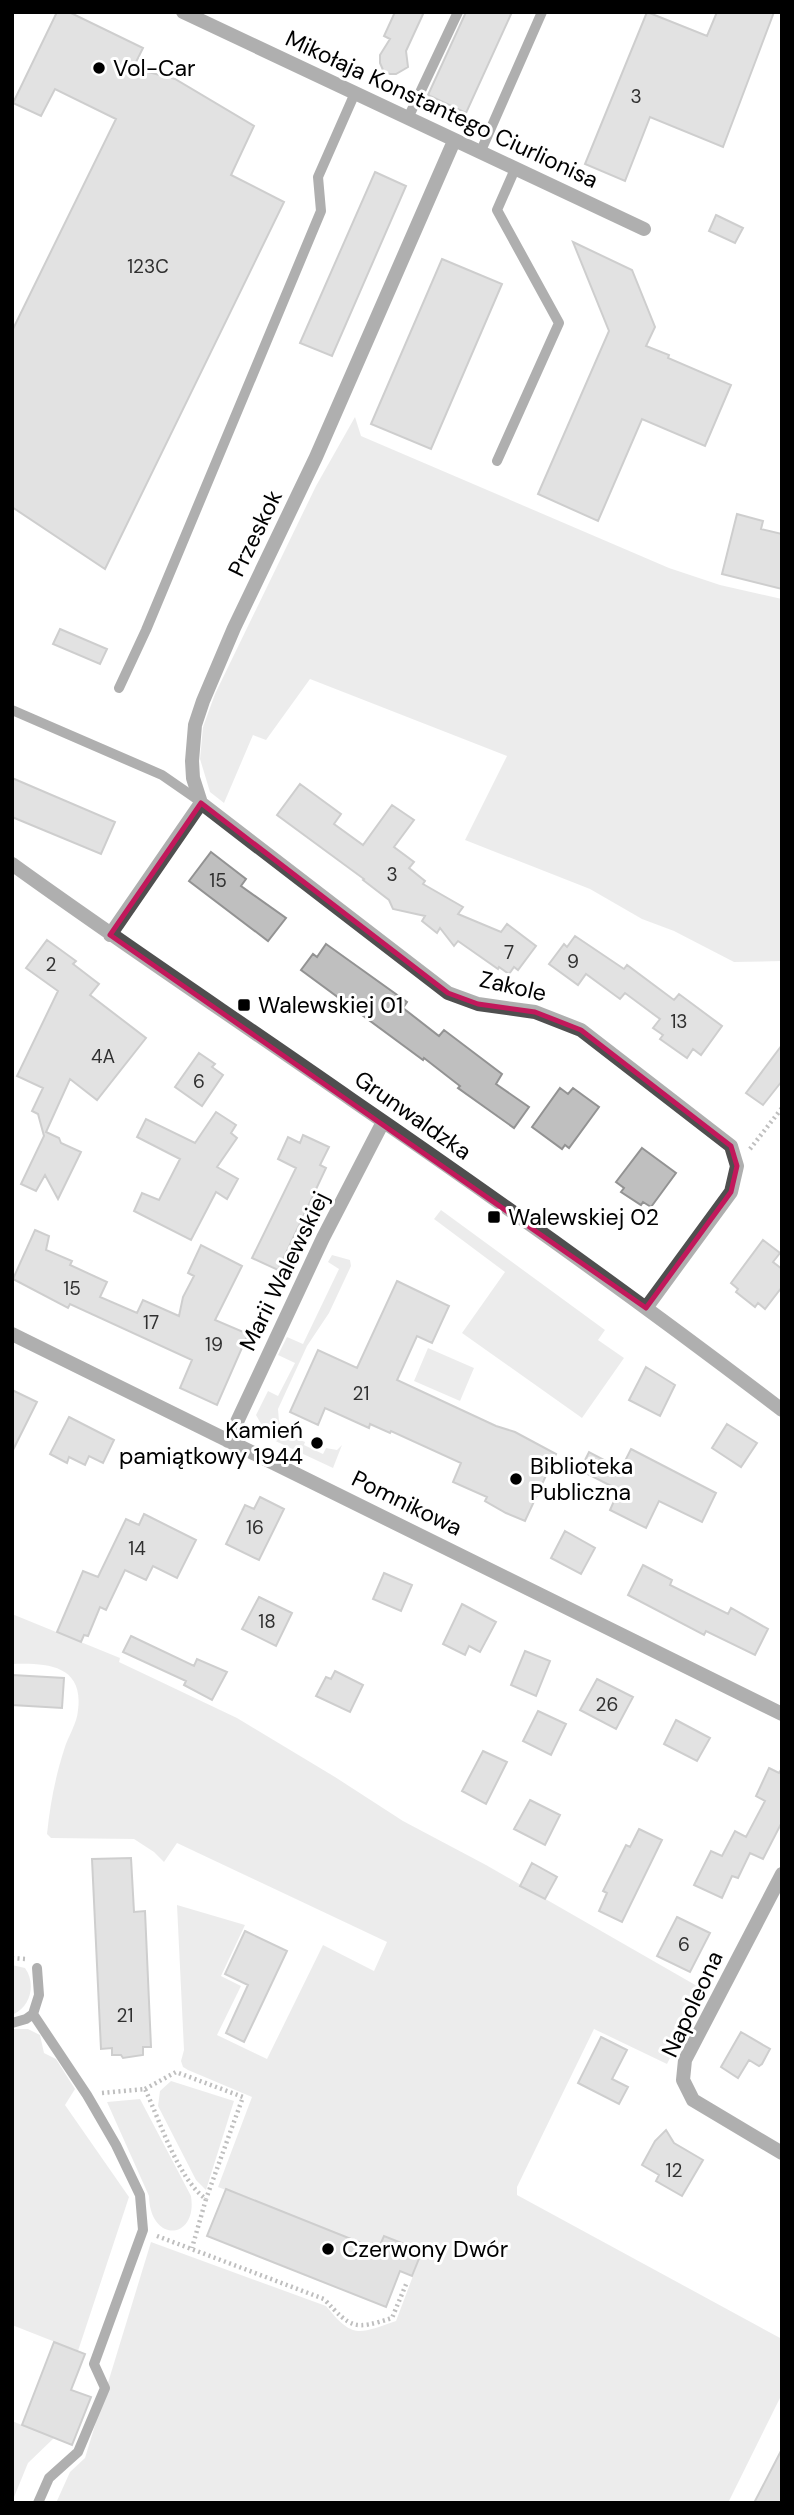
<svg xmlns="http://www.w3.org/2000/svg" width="794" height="2515" font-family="'DM Sans',sans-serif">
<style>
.green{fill:#d6d6d6}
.building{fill:#bfbfbf;stroke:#939393;stroke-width:2}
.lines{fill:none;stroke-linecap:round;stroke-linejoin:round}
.path{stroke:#717171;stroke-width:4.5;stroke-dasharray:2 3.5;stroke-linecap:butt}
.service{stroke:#4f4f4f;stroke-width:10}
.minor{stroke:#4f4f4f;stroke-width:14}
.marked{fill:none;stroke:#c2185b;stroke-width:5;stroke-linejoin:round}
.poi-dot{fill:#000;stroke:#fff;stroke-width:2.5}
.labels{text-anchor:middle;stroke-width:6;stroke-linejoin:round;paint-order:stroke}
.number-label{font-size:19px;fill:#303030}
.poi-label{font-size:23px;fill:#000;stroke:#fff;text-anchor:start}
.street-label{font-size:23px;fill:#000;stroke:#fff}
</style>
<rect width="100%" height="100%" fill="#fff"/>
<path class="green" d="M 355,417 L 361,436 L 669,568 L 720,585 L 782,599 L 782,961 L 734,962 L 674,931 L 642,919 L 590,889 L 465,840 L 507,756 L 310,679 L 266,740 L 253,735 L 224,803 L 210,792 L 200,759 L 203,727 L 215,694 L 316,486 Z
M 441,1210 L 605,1330 L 598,1340 L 624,1358 L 582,1418 L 462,1333 L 505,1272 L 434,1219 Z
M 332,1255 L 350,1260 L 351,1266 L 329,1313 L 307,1346 L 278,1409 L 279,1421 L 286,1434 L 305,1442 L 304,1445 L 323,1454 L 326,1448 L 337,1450 L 342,1445 L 333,1468 L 269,1438 L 256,1415 L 268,1391 L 278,1396 L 295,1363 L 278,1355 L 287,1337 L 303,1344 L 339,1269 L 328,1262 Z
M 428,1348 L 474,1368 L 460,1401 L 414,1381 Z
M 12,1614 L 120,1658 L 119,1662 L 237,1718 L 335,1777 L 403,1821 L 486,1865 L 704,1990 L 667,2064 L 594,2029 L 517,2187 L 517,2195 L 782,2339 L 782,2394 L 728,2503 L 56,2503 L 70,2472 L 85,2458 L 151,2242 L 326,2306 C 353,2339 358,2334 396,2321 L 422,2252 L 384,2236 L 380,2245 L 373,2243 L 371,2247 L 218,2187 L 252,2097 L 188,2070 L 183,2067 L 181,2061 L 184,2050 L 177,1905 L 245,1925 L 221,1976 L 241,1986 L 217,2035 L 267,2059 L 323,1945 L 374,1971 L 387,1942 L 177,1843 L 164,1862 L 154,1852 L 134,1839 L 51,1838 L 47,1834 C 50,1805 55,1778 64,1750 C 68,1736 77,1724 78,1710 C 84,1664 45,1663 12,1664 Z
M 12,1965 L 25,1968 C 36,1983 31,2006 14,2014 Z
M 12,2029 L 28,2029 L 40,2035 L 44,2053 L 56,2059 L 75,2089 L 65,2105 L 129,2197 L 78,2351 L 12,2325 Z
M 171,2081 L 234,2101 L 206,2190 L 196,2180 L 158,2106 L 160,2091 Z
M 140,2099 L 191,2196 C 198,2240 150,2244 149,2196 L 107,2102 Z
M 12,2421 L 54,2438 L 28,2463 L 12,2502 Z"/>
<path class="building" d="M 57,12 L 69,12 L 143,48 L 133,68 L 175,79 L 254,126 L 231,175 L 284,202 L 105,569 L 12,507 L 12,331 L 116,119 L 55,89 L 41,116 L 13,103 Z
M 395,12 L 424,12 L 406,51 L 408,67 L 396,74 L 390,74 L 383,70 L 380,63 L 380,55 L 390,39 L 384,36 Z
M 466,12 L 512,12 L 466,113 L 428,95 Z
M 647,12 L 707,36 L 717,12 L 774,12 L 723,147 L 650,117 L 625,181 L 585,164 Z
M 375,172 L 406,186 L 332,356 L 300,343 Z
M 716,215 L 743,228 L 735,243 L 709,231 Z
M 573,242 L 632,270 L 655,327 L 646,346 L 669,355 L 668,358 L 731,385 L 705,446 L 642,419 L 598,521 L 538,494 L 609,331 Z
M 442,259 L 502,284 L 431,449 L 371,424 Z
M 737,514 L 763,521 L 761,529 L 782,534 L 782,589 L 722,574 Z
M 60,629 L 107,649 L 100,664 L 53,644 Z
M 12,778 L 115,822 L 101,854 L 12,817 Z
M 300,784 L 341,814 L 334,824 L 363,845 L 392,805 L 414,820 L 394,847 L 414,862 L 409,868 L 425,881 L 423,884 L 463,907 L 458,914 L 501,932 L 507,924 L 536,946 L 518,970 L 514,967 L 509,974 L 499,967 L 498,969 L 458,941 L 454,946 L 440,928 L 437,933 L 422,921 L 425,916 L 393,909 L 389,900 L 363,880 L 364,879 L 277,815 Z
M 211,852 L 246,879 L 241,886 L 286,918 L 268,941 L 189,881 Z
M 575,936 L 624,969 L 627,965 L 674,1000 L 679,994 L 722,1026 L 701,1055 L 693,1049 L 687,1058 L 660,1039 L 663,1035 L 653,1028 L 660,1019 L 625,993 L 620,999 L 586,974 L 578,985 L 549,964 L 564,944 L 567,947 Z
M 47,940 L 76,961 L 73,964 L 99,984 L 90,995 L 146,1038 L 97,1100 L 70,1079 L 46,1132 L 59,1138 L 61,1143 L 81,1152 L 58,1199 L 45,1175 L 36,1191 L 21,1184 L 44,1136 L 38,1114 L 32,1111 L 43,1088 L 17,1076 L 58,991 L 26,968 Z
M 326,944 L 407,1002 L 403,1008 L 439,1036 L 444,1030 L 502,1074 L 496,1084 L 529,1107 L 514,1128 L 458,1088 L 460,1086 L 424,1058 L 423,1060 L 301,970 L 313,954 L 317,957 Z
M 782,1045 L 782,1081 L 763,1105 L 746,1093 Z
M 199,1053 L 215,1064 L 212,1067 L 223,1075 L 202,1106 L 175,1087 Z
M 560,1088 L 568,1094 L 573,1088 L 599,1107 L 569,1148 L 565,1145 L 562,1149 L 532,1127 Z
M 216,1112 L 236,1125 L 231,1133 L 237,1138 L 217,1167 L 238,1179 L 227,1199 L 216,1192 L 191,1240 L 134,1211 L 142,1193 L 159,1200 L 180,1159 L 137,1137 L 146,1119 L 195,1143 Z
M 303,1135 L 329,1147 L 320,1165 L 326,1168 L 278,1270 L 252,1258 L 296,1168 L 278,1159 L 288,1137 L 300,1143 Z
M 642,1148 L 676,1173 L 651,1207 L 643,1202 L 641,1205 L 621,1192 L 624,1188 L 616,1182 Z
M 35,1230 L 49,1236 L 46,1250 L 72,1261 L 70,1265 L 107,1282 L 100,1297 L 137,1313 L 143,1300 L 179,1316 L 183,1297 L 194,1276 L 188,1273 L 201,1245 L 242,1266 L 215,1320 L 248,1334 L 217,1405 L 180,1388 L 192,1360 L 70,1304 L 68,1308 L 13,1279 Z
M 763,1240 L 780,1253 L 773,1262 L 782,1269 L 782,1287 L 765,1309 L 758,1303 L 755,1307 L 736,1292 L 738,1289 L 731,1283 Z
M 397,1281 L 449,1306 L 432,1343 L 417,1336 L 397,1380 L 496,1426 L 515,1432 L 556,1454 L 525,1521 L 506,1513 L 485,1501 L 487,1497 L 453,1482 L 461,1463 L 391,1431 L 390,1433 L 370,1424 L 369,1428 L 325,1408 L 318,1425 L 290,1412 L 318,1350 L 357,1368 Z
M 646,1367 L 675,1385 L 660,1416 L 629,1400 Z
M 12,1390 L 37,1402 L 12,1452 Z
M 69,1417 L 114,1440 L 103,1463 L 89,1456 L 85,1465 L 69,1457 L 67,1463 L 50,1454 Z
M 727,1424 L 757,1443 L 741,1467 L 712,1448 Z
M 631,1449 L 716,1493 L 702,1522 L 659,1501 L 646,1528 L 610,1510 L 619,1490 L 580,1470 L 589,1452 L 621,1469 Z
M 260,1497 L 284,1509 L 259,1560 L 226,1544 L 245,1505 L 254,1509 Z
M 144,1514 L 196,1540 L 177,1578 L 153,1566 L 146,1580 L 125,1570 L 106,1610 L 100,1607 L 88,1636 L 84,1635 L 81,1642 L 57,1632 L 83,1571 L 98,1577 L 126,1519 L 139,1525 Z
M 565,1531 L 595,1548 L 581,1574 L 551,1558 Z
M 643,1565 L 672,1580 L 670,1585 L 728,1614 L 731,1608 L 768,1629 L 755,1655 L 706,1631 L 704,1635 L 628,1595 Z
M 384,1573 L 412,1585 L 401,1611 L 373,1599 Z
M 259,1597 L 292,1613 L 276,1646 L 242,1629 Z
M 462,1604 L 496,1622 L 480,1652 L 469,1646 L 465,1655 L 443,1644 Z
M 131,1636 L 194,1666 L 197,1659 L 227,1672 L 212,1700 L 184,1685 L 186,1681 L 123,1652 Z
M 525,1651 L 550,1661 L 536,1696 L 511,1685 Z
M 335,1671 L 363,1685 L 350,1712 L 316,1696 L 326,1677 L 331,1679 Z
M 12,1675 L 64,1678 L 62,1708 L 12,1705 Z
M 597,1679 L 633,1697 L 616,1729 L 580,1710 Z
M 538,1711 L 566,1724 L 551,1755 L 523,1741 Z
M 676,1720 L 710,1738 L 697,1761 L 664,1744 Z
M 483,1751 L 507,1762 L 486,1804 L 462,1791 Z
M 769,1768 L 779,1773 L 782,1768 L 782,1822 L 763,1859 L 750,1853 L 738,1878 L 732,1876 L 722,1898 L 694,1885 L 711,1851 L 722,1856 L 735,1831 L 746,1837 L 765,1801 L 756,1796 Z
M 530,1800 L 560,1815 L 545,1845 L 514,1829 Z
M 639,1829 L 662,1840 L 622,1922 L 599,1911 L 607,1893 L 603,1891 L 626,1845 L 630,1847 Z
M 131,1858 L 134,1912 L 145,1911 L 151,2047 L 143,2047 L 143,2055 L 123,2058 L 121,2055 L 112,2055 L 112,2048 L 101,2049 L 92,1859 Z
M 532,1863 L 557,1877 L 545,1899 L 520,1886 Z
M 677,1917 L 710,1933 L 690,1972 L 657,1956 Z
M 245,1931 L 287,1951 L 244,2042 L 226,2033 L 248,1985 L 225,1974 Z
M 741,2032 L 770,2049 L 762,2064 L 759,2066 L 749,2060 L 738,2078 L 721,2067 Z
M 601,2037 L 627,2050 L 612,2079 L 628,2087 L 619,2104 L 578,2083 Z
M 666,2130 L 674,2143 L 703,2160 L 682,2196 L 656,2181 L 659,2175 L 642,2165 L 655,2141 Z
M 226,2189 L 371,2247 L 373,2243 L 380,2245 L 384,2236 L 422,2251 L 412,2276 L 400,2271 L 386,2307 L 207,2236 Z
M 54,2342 L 85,2354 L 71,2390 L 91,2397 L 72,2445 L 22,2425 Z
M 782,2449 L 782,2503 L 754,2503 Z"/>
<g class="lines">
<path class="path" d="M 750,1149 L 782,1108
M 12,1958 L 25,1959
M 145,2089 L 176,2072 L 243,2097 L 206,2199
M 102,2093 L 145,2089 C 160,2121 178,2179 206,2199 L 192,2248
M 157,2236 L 324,2299 C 352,2329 354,2330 392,2318 L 407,2282"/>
<path class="service" d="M 408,118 L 458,12
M 480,153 L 542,12
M 497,461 L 559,323 L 497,210 L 515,169
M 119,688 L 146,630 L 321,211 L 318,177 L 355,93
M 12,710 L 162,775 L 201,802
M 33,2014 L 87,2095 L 116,2145 L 140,2195 L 143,2230 L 94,2364 L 105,2388 L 78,2452 L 49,2478 L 38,2503
M 12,2023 L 26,2019 L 33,2014 L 39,1995 L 37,1968"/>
<path class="minor" d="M 183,12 L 644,229
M 201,803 L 448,993 L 478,1004 L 535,1012 L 581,1030 L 731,1146 L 737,1166 L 731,1192 L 646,1308
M 12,864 C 124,945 239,1021 352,1100 C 498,1200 642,1303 782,1410
M 110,935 L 201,803 L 193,778 L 192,761 L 195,725 L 203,701 L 234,628 L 316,457 L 454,141
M 12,1334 L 782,1714
M 228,1441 L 323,1238 L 383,1122
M 782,1874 L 685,2060 L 683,2080 L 693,2100 L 782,2153"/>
</g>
<path d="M0 0H794V2515H0ZM 201,803 L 448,993 L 478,1004 L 535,1012 L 581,1030 L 731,1146 L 737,1166 L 731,1192 L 646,1308 L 110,935 Z" fill="#fff" fill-opacity=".55" fill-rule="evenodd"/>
<path class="marked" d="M 201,803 L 448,993 L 478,1004 L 535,1012 L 581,1030 L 731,1146 L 737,1166 L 731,1192 L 646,1308 L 110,935 Z"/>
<g class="poi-dot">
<circle cx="99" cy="68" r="7"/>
<rect x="237" y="998" width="14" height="14" rx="3.5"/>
<rect x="487" y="1210" width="14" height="14" rx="3.5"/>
<circle cx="317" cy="1443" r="7"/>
<circle cx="516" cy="1479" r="7"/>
<circle cx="328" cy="2249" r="7"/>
</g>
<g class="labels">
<g class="number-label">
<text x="636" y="103">3</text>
<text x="148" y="273">123C</text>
<text x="392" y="881">3</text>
<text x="218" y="887">15</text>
<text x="509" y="959">7</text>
<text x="573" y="968">9</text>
<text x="51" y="971">2</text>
<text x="679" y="1028">13</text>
<text x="103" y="1063">4A</text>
<text x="199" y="1088">6</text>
<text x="72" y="1295">15</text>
<text x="151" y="1329">17</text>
<text x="214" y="1351">19</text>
<text x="361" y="1400">21</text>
<text x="255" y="1534">16</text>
<text x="137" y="1555">14</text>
<text x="267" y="1628">18</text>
<text x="607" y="1711">26</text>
<text x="684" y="1951">6</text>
<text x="125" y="2022">21</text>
<text x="674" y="2177">12</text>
</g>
<g class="poi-label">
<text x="113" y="76">Vol-Car</text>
<text x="258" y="1013">Walewskiej 01</text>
<text x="508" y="1225">Walewskiej 02</text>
<text x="303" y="1438" text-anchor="end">Kamień<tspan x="303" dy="26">pamiątkowy 1944</tspan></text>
<text x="530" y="1474">Biblioteka<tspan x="530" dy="26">Publiczna</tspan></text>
<text x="342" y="2257">Czerwony Dwór</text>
</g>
<g class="street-label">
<text transform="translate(442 109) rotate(25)" y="8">Mikołaja Konstantego Ciurlionisa</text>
<text transform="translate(255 533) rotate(-64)" y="8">Przeskok</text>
<text transform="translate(513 986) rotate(13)" y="8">Zakole</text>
<text transform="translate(413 1115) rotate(35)" y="8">Grunwaldzka</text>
<text transform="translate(284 1271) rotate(-64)" y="8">Marii Walewskiej</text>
<text transform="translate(407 1503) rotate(26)" y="8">Pomnikowa</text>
<text transform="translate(692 2004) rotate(-65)" y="8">Napoleona</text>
</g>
</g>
<rect width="794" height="2515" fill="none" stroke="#000000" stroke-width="28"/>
</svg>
